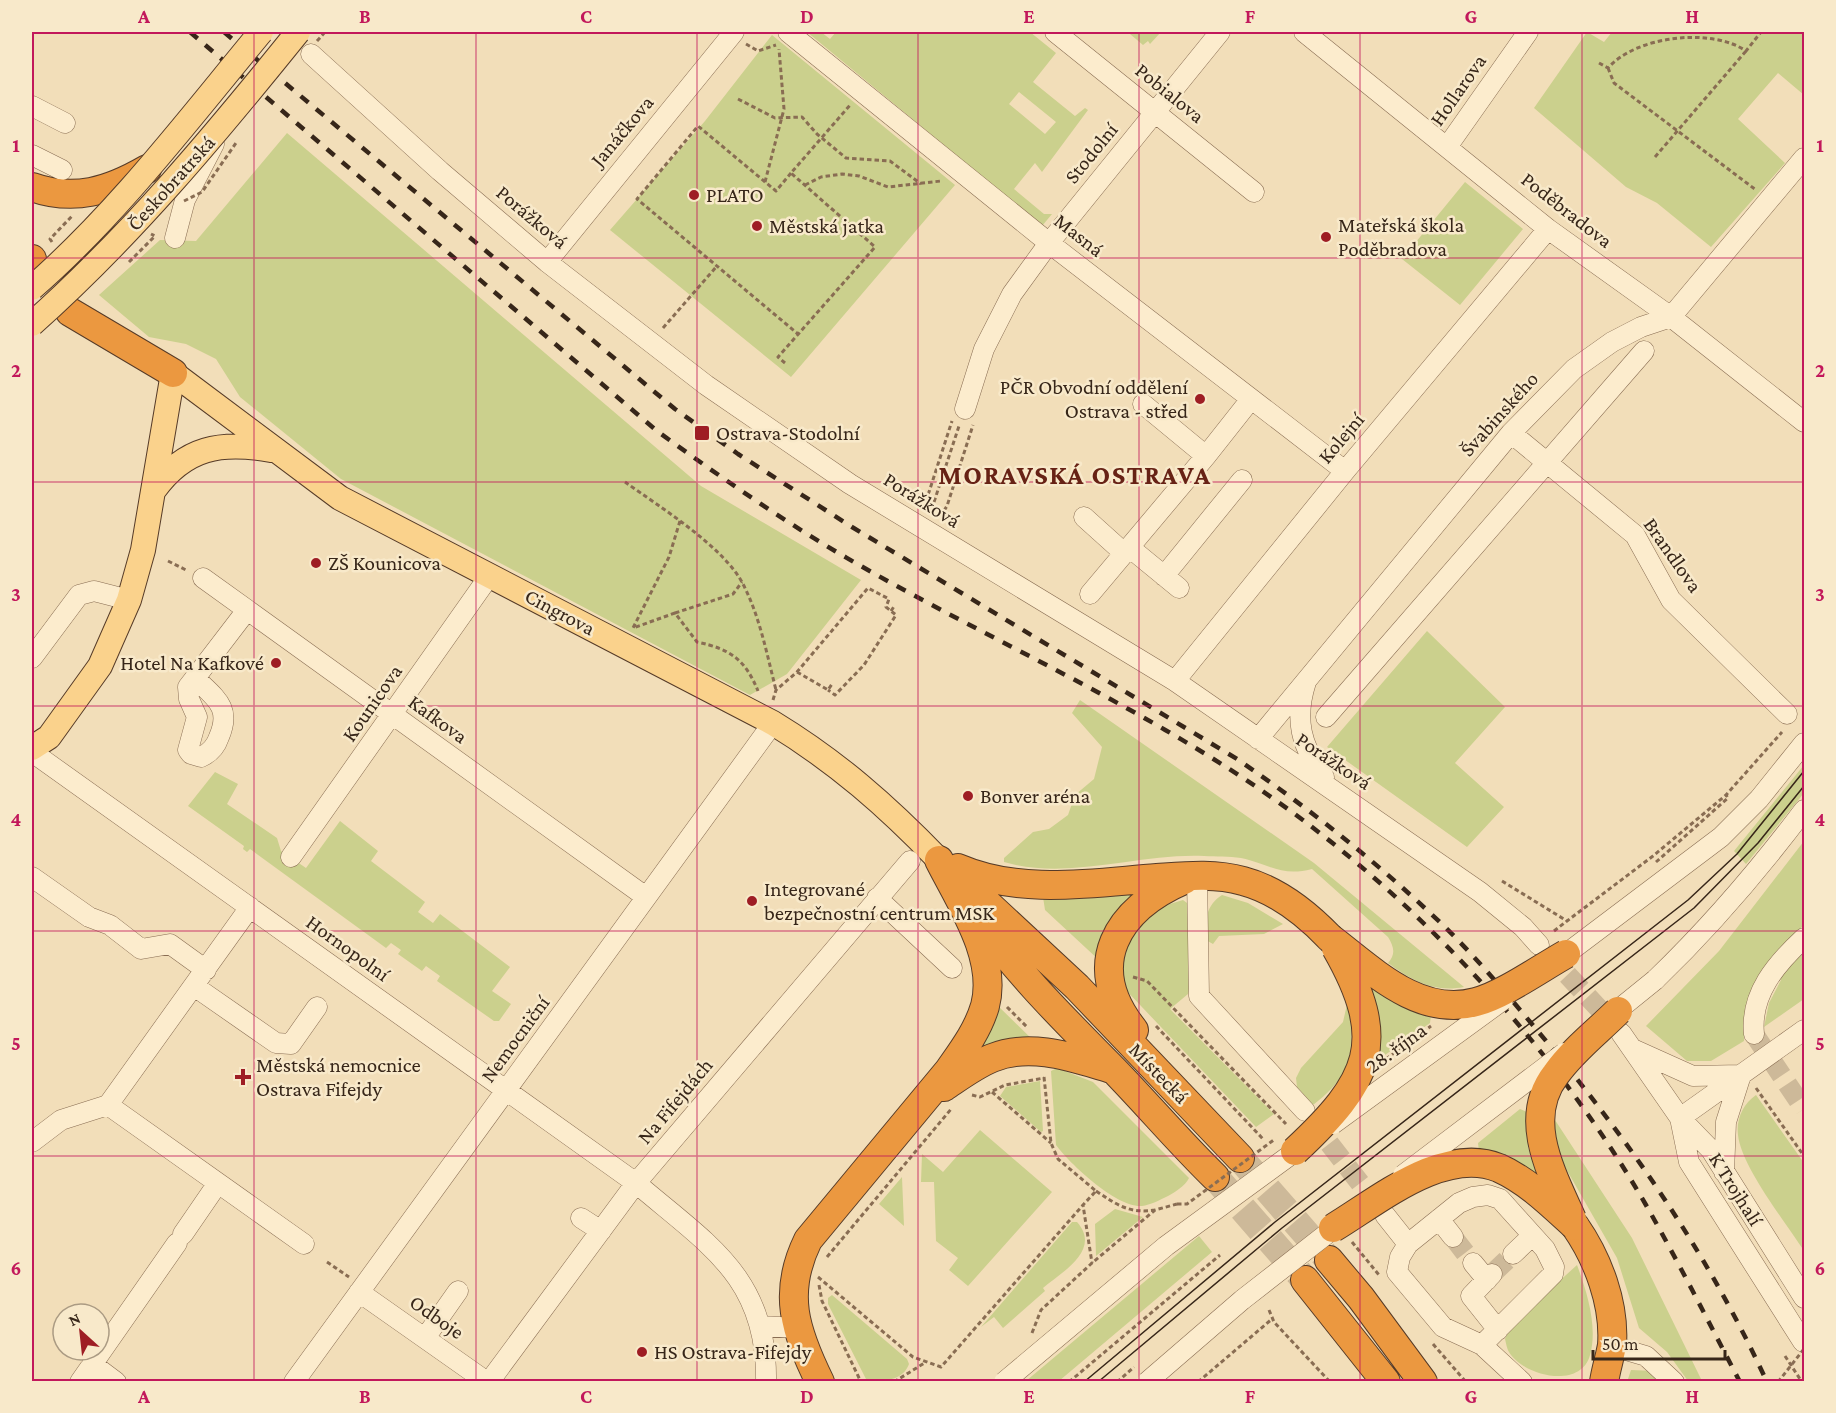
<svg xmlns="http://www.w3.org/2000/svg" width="1836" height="1413" font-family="'Crimson Pro',serif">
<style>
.green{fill:#cbd08d;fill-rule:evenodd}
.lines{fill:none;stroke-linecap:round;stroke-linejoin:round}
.minor-tunnel{stroke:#cdb999;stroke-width:20;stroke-dasharray:20 10;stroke-linecap:butt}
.highway-tunnel{stroke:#cdb999;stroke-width:28;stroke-dasharray:28 14;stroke-linecap:butt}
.minor-casing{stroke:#896d53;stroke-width:21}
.major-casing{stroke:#563b28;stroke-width:26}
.highway-casing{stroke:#563b28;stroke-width:30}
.path{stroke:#896d53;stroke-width:3;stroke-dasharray:4.5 3;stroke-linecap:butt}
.minor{stroke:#fceccd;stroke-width:20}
.major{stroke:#fad28c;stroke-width:24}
.highway{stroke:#eb9840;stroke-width:28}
.tram{stroke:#372619;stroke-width:1.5}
.rail{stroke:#372619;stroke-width:4.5;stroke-dasharray:10 10;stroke-linecap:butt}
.minor-bridge-casing{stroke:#896d53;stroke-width:21;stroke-linecap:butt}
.major-bridge-casing{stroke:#563b28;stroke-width:26;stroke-linecap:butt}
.highway-bridge-casing{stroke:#563b28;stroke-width:30;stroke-linecap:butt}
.path-bridge{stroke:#896d53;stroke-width:3;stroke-dasharray:4.5 3;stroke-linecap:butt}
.minor-bridge{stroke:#fceccd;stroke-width:20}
.major-bridge{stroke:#fad28c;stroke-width:24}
.highway-bridge{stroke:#eb9840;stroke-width:28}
.grid{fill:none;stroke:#c2185b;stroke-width:1.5;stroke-opacity:0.55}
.poi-dot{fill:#9e1d24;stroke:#f8e9ca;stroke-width:2}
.labels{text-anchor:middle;stroke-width:5;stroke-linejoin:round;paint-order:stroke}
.street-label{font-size:21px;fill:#372619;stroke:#f8e9ca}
.poi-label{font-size:21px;fill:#372619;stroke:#f8e9ca;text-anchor:start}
.district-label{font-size:27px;font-weight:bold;letter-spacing:1.5px;fill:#672215;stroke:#f8e9ca}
.neatline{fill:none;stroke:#c2185b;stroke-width:2}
.grid-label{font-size:20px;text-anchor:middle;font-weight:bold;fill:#c2185b}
</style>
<rect width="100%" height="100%" fill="#f2deb9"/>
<path class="green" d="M 807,32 L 821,32 L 830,39 L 836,32 L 1030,32 L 1056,53 L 1033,82 L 1075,116 L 1085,108 L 1088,110 L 1042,172 L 1035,163 L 1014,189 L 1044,214 L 1052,214 L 1042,226 ZM 1019,92 L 1056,122 L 1045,134 L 1009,104 Z
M 1132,32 L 1161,32 L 1150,44 L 1148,41 L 1143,45 L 1130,34 Z
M 1587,32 L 1604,42 L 1612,32 L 1746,32 L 1751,34 L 1752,32 L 1804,32 L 1804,95 L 1778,73 L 1738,119 L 1785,163 L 1711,247 L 1657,203 L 1626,187 L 1534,108 Z
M 772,35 L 955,185 L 791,377 L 610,230 L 705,121 Z
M 287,133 L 701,486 L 861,580 L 787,674 L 750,695 L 341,479 L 240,397 L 216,359 L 186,344 L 149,337 L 99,295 L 160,240 L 196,241 Z
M 1465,182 L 1523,229 L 1460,305 L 1402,259 Z
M 1427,631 L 1505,707 L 1455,763 L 1504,807 L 1467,847 L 1327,747 Z
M 1080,700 L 1314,863 L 1464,987 C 1434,993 1411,980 1388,963 C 1396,954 1394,947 1388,937 L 1312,869 C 1281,877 1269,864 1241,858 C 1229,856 1216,857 1204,856 C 1138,853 1069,881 1004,862 L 1004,858 L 1033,832 L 1049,829 L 1068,815 L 1075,795 L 1094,779 L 1102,747 L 1072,713 Z
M 1804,765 L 1804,793 L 1746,864 L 1734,851 Z
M 215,772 L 238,784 L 227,804 L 277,838 L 281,851 L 306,868 L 340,821 L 378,851 L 371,861 L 425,902 L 418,912 L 433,923 L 440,914 L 510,967 L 492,991 L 511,1004 L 499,1021 L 494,1021 L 437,981 L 440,976 L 426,966 L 422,971 L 398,954 L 401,950 L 391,943 L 386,948 L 250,849 L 247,852 L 243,849 L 244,846 L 188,806 Z
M 1804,841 L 1804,925 C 1769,958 1743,990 1744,1041 L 1711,1061 L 1687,1061 L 1646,1026 L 1719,951 Z
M 1139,893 L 1100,961 L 1045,910 L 1043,897 Z
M 1222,895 L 1248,903 L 1283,924 L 1264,934 L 1219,936 L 1213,944 L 1204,939 C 1205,921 1206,905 1222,895 Z
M 1183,900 L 1187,903 L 1192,971 L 1188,994 L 1170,1009 L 1274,1114 L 1256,1127 L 1122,986 L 1121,959 L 1128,939 L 1160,907 Z
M 1804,950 L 1804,999 L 1764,1027 L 1769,1003 L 1781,980 L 1780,976 Z
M 1372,986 L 1431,1015 L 1430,1023 L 1385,1055 L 1377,1052 L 1368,989 Z
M 1348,1000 C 1355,1048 1355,1073 1313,1105 L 1297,1087 L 1296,1078 L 1301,1068 L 1343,1022 Z
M 995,1003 L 1037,1044 L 970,1051 Z
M 1057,1068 L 1093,1082 L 1189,1178 C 1185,1186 1175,1192 1168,1196 C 1160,1200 1150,1205 1142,1206 C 1117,1208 1070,1164 1056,1145 L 1051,1071 Z
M 1040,1081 L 1043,1131 L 1041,1132 L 1000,1096 L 1006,1087 Z
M 1756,1095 L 1804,1163 L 1804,1251 C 1786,1223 1741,1166 1738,1135 C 1736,1119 1743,1104 1756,1095 Z
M 1520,1109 L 1527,1112 L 1528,1148 L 1540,1180 L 1479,1151 L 1478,1143 Z
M 1555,1120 L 1632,1238 L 1702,1381 L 1688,1381 L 1667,1352 L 1639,1328 L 1617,1258 L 1561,1160 L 1554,1139 Z
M 980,1130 L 1052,1192 L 968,1286 L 949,1270 L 958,1258 L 936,1241 L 934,1182 L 921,1182 L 922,1154 L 943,1172 Z
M 902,1177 L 904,1226 L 879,1204 Z
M 1115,1209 L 1143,1217 L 1096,1256 L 1095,1224 Z
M 1072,1222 L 1077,1222 C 1102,1250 1062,1272 1043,1288 L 1045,1291 L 1003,1328 L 994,1317 L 981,1327 Z
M 1199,1236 L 1212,1252 L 1059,1381 L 1026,1381 Z
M 1577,1265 C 1587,1292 1598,1327 1590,1355 C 1581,1390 1523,1376 1509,1352 C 1507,1349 1506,1343 1505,1339 L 1511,1325 Z
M 832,1295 L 907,1359 L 909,1364 C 903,1381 882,1382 867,1381 L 828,1304 L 828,1298 Z
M 1631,1370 L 1654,1371 L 1661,1382 L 1627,1382 Z"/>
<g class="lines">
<path class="minor-tunnel" d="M 1547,953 L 1617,1028
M 1754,1034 L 1804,1109
M 1311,1120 L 1381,1210
M 1453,1237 L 1473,1263
M 1492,1274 L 1513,1254"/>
<path class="highway-tunnel" d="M 1240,1158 L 1329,1260
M 1215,1177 L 1305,1280"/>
<g class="minor-casing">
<path id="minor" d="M 788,32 L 1049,243 L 1345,471
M 1055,32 L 1254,192
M 1304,32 L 1548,229 L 1671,317 L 1804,422
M 311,54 L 440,171 L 547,262 L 706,385 L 850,484 L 1175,681 L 1480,892 L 1523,927 L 1539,945
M 32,106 L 65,123
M 1447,147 L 1528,32
M 32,155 L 62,170
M 175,238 L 185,200 L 214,144
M 547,262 L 734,32
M 1143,404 L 1206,456 L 1251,399
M 965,409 L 984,349 L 1012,294 L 1049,243 L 1220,32
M 1511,433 L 1635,535 L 1671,600 L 1787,714
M 1084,517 L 1124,553
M 1129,547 L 1179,588
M 1164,576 L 1242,480
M 203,578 L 646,897
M 1090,594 L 1206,456
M 32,658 L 79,595 L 94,591 L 129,600
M 195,678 C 215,698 232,707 219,737 C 216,746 210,753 201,757 L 191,754 L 188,750 L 197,717 L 189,699 L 188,687 L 195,678 L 247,610
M 1175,681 L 1345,471 L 1548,229
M 1306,682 C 1294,719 1301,747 1324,777
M 1326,717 L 1644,351
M 1258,739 L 1511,433 L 1574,369 L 1612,342 L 1641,327 L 1671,317 L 1804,158
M 32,752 L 636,1183 C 707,1244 768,1277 766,1382
M 291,857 L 490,575
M 1197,875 L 1199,996 L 1305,1111
M 32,877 L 89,917 L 110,925 L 141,949 L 170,944 L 206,970
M 877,898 L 952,968
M 1566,954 L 1721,837 L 1759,799 L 1804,743
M 1655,980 C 1710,927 1758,871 1804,810
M 194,986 L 276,1043 L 291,1044 L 317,1007
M 1621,1033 L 1680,1118 L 1711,1150 L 1804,1298
M 1754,1034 C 1750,994 1776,964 1804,938
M 1633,1049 L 1693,1076 L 1741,1075
M 108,1105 L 304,1244
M 1680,1118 L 1689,1162 L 1803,1342
M 1680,1118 L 1804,1030
M 32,1142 L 61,1120 L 108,1105 L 250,907
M 1724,1172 L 1726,1122 L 1741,1075
M 1385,1215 L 1408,1244
M 581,1218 L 601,1231
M 1439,1219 L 1453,1237
M 183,1234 L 218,1183
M 1513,1254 L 1532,1236
M 1473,1263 L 1487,1280
M 1492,1274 L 1471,1296 L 1498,1330
M 359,1292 L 487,1382
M 761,1326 L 797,1328
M 425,1338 L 458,1291
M 1482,1345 L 1553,1274 L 1554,1267 L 1545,1249 L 1500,1199 L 1488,1195 L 1473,1197 L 1459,1203 L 1408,1244 L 1400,1257 L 1397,1272 L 1443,1327 L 1482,1345 L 1522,1382
M 1612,1346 L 1646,1356 L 1674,1382
M 92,1364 L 116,1382
M 80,1382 L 177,1243
M 294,1382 L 773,723
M 489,1382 L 636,1183 L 910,861"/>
</g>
<g class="major-casing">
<path id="major" d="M 154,490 C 185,447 221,441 271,450
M 32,748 L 49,737 L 100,666 L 129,600 L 143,550 L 173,373 L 340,498 L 773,723 C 837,762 887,806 939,860"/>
</g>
<g class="highway-casing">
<path id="highway" d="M 32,187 C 74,202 109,191 147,169
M 32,259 L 32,260
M 70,312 L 173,373
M 958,868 C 1021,895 1090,883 1157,878 C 1186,876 1214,873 1243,881 C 1277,890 1306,913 1330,938
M 950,869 L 1077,987 L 1240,1158
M 979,918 C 1018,975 1066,1021 1114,1070 C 1148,1105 1180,1143 1215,1177
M 1134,1030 C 1082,965 1117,909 1184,880
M 944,1087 C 959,1077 975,1065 992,1058 C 1031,1042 1074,1058 1112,1069
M 1575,1226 C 1598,1259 1615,1304 1612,1345 C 1610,1357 1606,1369 1604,1382
M 1329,1260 L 1361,1298 L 1423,1382
M 1305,1280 L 1386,1382
M 820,1382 C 795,1331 782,1293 808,1240 L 949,1070 C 963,1050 978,1030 985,1006 C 998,957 960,902 939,860"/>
</g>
<path class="path" d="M 1802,32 L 1804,32
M 746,44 L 758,51 L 776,45
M 1599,63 L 1608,68 C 1636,36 1711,27 1746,51 L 1761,32
M 1608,68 L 1614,83 L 1756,190
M 738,99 L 775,118 L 802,117 L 817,134 L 846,158 L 890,161 L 921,184
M 1655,157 L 1746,51
M 791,173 L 776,191 L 698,126 L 637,199 L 798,334
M 765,182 L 784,109 L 779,49
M 805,185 L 821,177 L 842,174 L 859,176 L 888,187 L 941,181
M 52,242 L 50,239 L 72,216
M 129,262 L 155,236 L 151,234
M 663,328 L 717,266
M 785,363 L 778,357 L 875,247 L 791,173 L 851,104
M 625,482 C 660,507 724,547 743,584 C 760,617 767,655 776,690
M 934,502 L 959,426
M 920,507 L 929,492 L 952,421
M 940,517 L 947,506 L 973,425
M 680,521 L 669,557 L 633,628 L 675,613 L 697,642 C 730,649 745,659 758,691
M 168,561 L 188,571
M 891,611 L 895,605
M 675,613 L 733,594 L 742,582
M 797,672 L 828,690 L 832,684
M 773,700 L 776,690 L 797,672 L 868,588 L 889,599 L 886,607 L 896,615 L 864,665 L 835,695 L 828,690
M 1656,862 L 1728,798 L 1726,795
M 1502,881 L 1567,921 L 1653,856 L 1726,795 L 1782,732
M 1554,931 L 1567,921
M 1133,977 L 1147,981 L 1286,1124
M 1007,1007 L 1028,1028
M 1156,1026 L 1264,1140
M 1044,1077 L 1051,1143 L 1058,1159 L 1096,1191 L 1083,1205 L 1092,1263
M 1756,1088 L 1804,1156
M 992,1092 L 1051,1143
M 972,1095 L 980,1097 L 1005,1085 L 1044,1078
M 1096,1191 C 1117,1205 1130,1214 1155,1210
M 1352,1242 L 1379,1275
M 827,1257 L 952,1108
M 327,1262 L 349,1277
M 818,1277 L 913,1357 L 941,1367 L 1083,1205
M 819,1285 L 822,1301 L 861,1382
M 1269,1310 L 1274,1322 L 1330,1382
M 1032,1333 L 1041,1310 L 1092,1263 L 1155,1210 L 1177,1204
M 1433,1344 L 1466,1382
M 1785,1356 L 1802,1382
M 894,1382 L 926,1362
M 1069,1382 L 1220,1255
M 1117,1382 L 1134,1367
M 1198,1382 L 1272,1319"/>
<use href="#minor" class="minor"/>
<use href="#major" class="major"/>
<use href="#highway" class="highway"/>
<path class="tram" d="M 1084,1382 L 1275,1222 L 1688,900 L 1737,854 L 1804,771
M 1098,1382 L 1282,1228 L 1694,908 L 1758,843 L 1804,786"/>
<path class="rail" d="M 190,32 L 657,431 C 715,473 773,514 835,551 C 969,630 1113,692 1243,778 C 1403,883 1550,1039 1646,1205 C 1679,1263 1709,1323 1740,1382
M 224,32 L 675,409 L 738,454 L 852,527 L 1237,759 C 1304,805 1368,855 1428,911 C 1472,951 1509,997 1547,1042 C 1633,1146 1709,1256 1766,1380"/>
<g class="minor-bridge-casing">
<path id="minor-bridge" d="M 1608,1018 L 1655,980
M 1333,1124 L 1503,1000
M 1403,1175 L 1564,1053
M 1004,1382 L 1166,1246 L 1304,1145
M 1147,1382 L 1242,1300 L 1342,1222"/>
</g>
<g class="major-bridge-casing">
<path id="major-bridge" d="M 32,288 C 118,213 188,120 261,32
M 32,324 C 131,236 215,135 298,32"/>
</g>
<g class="highway-bridge-casing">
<path id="highway-bridge" d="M 1330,938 C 1371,969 1419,1018 1476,1002 C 1503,995 1541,968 1566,954
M 1295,1151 C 1370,1081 1390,1042 1336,948
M 1572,1219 C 1552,1174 1521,1119 1556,1074 C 1573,1050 1598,1031 1618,1011
M 1333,1228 C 1378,1201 1444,1145 1499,1168 C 1528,1181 1552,1205 1575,1226"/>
</g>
<path class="path-bridge" d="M 317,41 L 325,32
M 184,201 L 202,192 L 236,143
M 1386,1059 L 1431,1026
M 1177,1204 L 1187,1204 L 1275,1139
M 1778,1382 L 1804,1349"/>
<use href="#minor-bridge" class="minor-bridge"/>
<use href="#major-bridge" class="major-bridge"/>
<use href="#highway-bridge" class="highway-bridge"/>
</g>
<path class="grid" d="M 254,32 L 254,1382M 476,32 L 476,1382M 697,32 L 697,1382M 918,32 L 918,1382M 1139,32 L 1139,1382M 1360,32 L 1360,1382M 1582,32 L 1582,1382M 32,258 L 1804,258M 32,482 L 1804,482M 32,706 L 1804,706M 32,931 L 1804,931M 32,1156 L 1804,1156"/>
<g class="poi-dot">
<circle cx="694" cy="195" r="6"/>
<circle cx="757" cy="226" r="6"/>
<circle cx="1326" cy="237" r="6"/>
<circle cx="1200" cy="399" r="6"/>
<rect x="694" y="425" width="16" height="16" rx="3"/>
<circle cx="316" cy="563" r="6"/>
<circle cx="276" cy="663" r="6"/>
<circle cx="968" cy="796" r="6"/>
<circle cx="752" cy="901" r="6"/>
<path d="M240 1068h6v6h6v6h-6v6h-6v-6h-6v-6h6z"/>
<circle cx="642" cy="1352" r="6"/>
</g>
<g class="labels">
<g class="street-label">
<text transform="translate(1458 90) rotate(-55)" y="7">Hollarova</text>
<text transform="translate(1170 93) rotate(39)" y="7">Pobialova</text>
<text transform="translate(622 131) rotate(-50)" y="7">Janáčkova</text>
<text transform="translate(1091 153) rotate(-51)" y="7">Stodolní</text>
<text transform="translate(171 183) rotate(-48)" y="7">Českobratrská</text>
<text transform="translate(1567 210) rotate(38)" y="7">Poděbradova</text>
<text transform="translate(532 217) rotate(40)" y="7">Porážková</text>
<text transform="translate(1079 235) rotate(38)" y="7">Masná</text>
<text transform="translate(1499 414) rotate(-48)" y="7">Švabinského</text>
<text transform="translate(1341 438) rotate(-50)" y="7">Kolejní</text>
<text transform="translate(922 500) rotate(32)" y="7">Porážková</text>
<text transform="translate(1673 555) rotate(55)" y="7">Brandlova</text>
<text transform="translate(560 612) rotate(28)" y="7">Cingrova</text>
<text transform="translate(372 703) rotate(-55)" y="7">Kounicova</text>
<text transform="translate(438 719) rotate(36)" y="7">Kafkova</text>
<text transform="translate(1334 761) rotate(34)" y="7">Porážková</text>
<text transform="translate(348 948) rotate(36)" y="7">Hornopolní</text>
<text transform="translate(515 1039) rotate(-54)" y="7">Nemocniční</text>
<text transform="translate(1396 1048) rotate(-36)" y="7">28. října</text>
<text transform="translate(1159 1073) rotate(46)" y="7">Místecká</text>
<text transform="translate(675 1101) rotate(-50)" y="7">Na Fifejdách</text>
<text transform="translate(1736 1189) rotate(58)" y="7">K Trojhalí</text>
<text transform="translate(437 1317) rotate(35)" y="7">Odboje</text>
</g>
<g class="poi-label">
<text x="706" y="202">PLATO</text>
<text x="1338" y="232">Mateřská škola<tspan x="1338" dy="24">Poděbradova</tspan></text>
<text x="769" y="233">Městská jatka</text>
<text x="1188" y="394" text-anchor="end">PČR Obvodní oddělení<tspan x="1188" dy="24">Ostrava - střed</tspan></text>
<text x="716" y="440">Ostrava-Stodolní</text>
<text x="328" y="570">ZŠ Kounicova</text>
<text x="264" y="670" text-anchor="end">Hotel Na Kafkové</text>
<text x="980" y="803">Bonver aréna</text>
<text x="764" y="896">Integrované<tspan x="764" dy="24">bezpečnostní centrum MSK</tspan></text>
<text x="256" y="1072">Městská nemocnice<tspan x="256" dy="24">Ostrava Fifejdy</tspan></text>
<text x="654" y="1359">HS Ostrava-Fifejdy</text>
</g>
<g class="district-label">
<text x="1075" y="484">MORAVSKÁ OSTRAVA</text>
</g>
</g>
<rect width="1836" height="1413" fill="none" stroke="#f8e9ca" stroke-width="66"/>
<g transform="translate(81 1332) rotate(333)"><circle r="28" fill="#f8e9ca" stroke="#ab9b83" stroke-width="1.5"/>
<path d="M0-4.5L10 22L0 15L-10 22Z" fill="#9e1d24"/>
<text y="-9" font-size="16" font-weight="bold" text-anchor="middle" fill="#372619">N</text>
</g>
<path d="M1593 1350v9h132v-9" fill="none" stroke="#372619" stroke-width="3"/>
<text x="1602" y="1350" font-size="18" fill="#372619" stroke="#f8e9ca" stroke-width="4.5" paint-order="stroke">50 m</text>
<rect x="33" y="33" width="1770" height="1347" class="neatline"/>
<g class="grid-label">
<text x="144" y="23">A</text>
<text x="365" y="23">B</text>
<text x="586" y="23">C</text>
<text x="807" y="23">D</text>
<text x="1029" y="23">E</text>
<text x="1250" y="23">F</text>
<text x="1471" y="23">G</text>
<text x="1692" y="23">H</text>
<text x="16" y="152">1</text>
<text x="1820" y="152">1</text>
<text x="16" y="377">2</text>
<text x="1820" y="377">2</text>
<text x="16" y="601">3</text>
<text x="1820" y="601">3</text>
<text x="16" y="826">4</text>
<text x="1820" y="826">4</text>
<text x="16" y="1050">5</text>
<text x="1820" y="1050">5</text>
<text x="16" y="1275">6</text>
<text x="1820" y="1275">6</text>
<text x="144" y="1403">A</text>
<text x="365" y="1403">B</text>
<text x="586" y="1403">C</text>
<text x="807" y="1403">D</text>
<text x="1029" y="1403">E</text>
<text x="1250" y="1403">F</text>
<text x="1471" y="1403">G</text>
<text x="1692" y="1403">H</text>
</g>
</svg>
